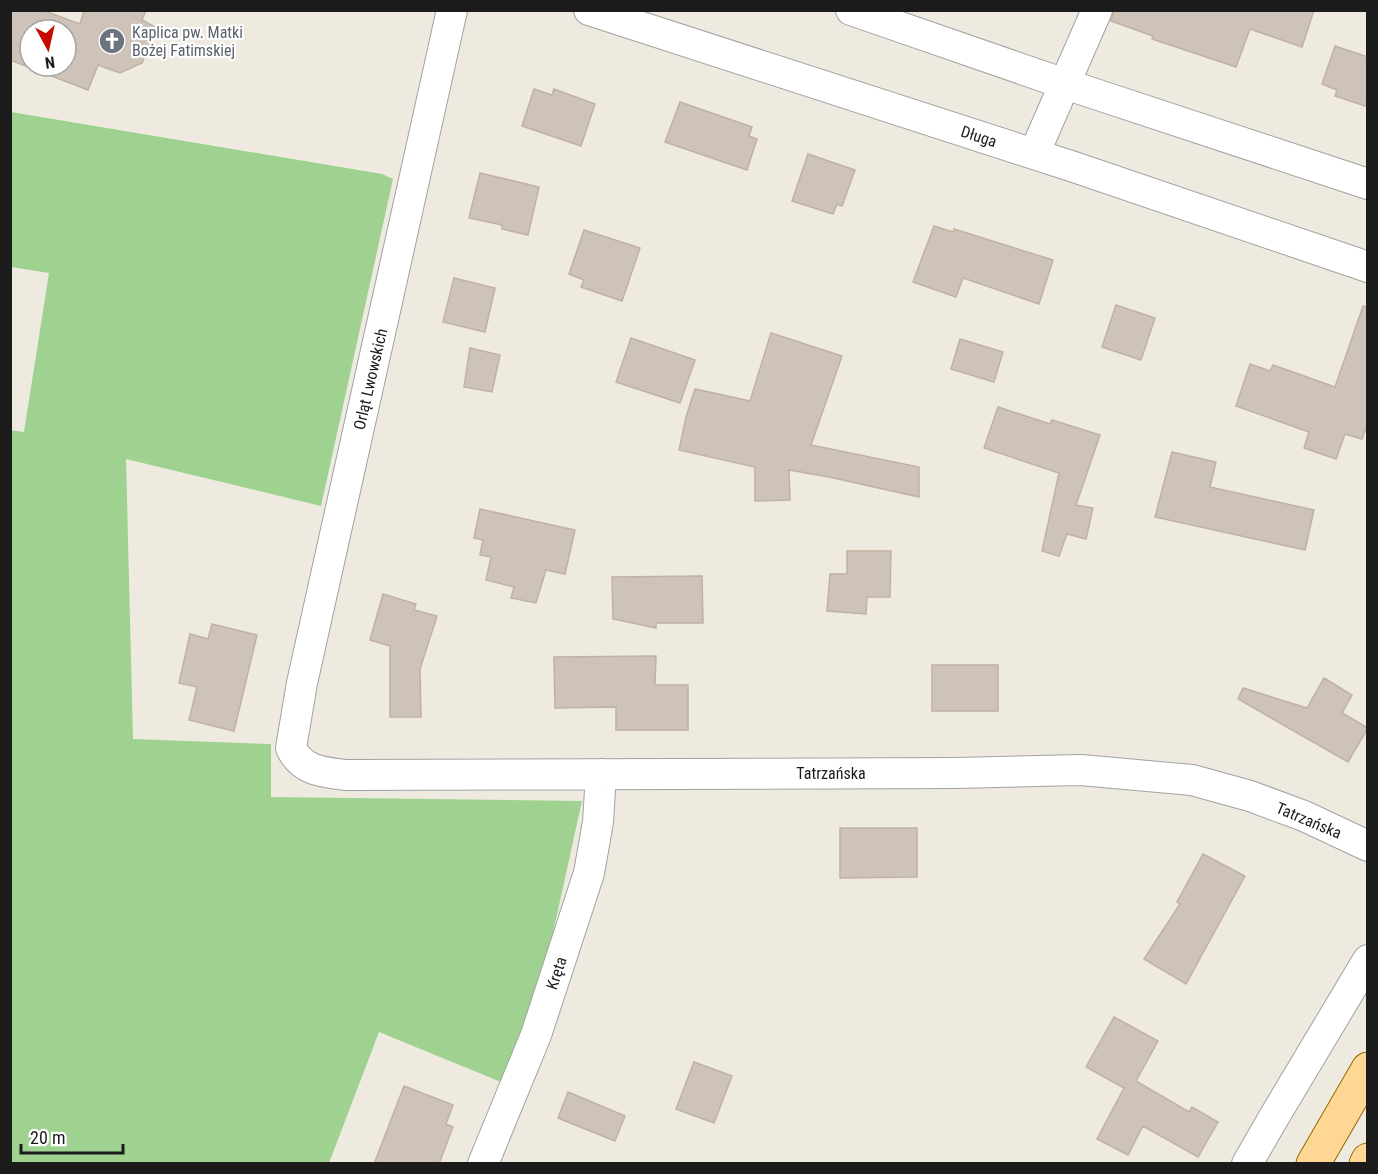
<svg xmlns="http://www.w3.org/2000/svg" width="1378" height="1174" font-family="'Roboto Condensed',sans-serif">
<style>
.forest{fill:#9fd290}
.building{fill:#cec3b8;stroke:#c1b1a1;stroke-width:1.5;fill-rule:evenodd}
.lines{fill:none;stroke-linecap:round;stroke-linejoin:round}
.street-casing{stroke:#a2a2a2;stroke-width:32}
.primary-casing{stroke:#936a00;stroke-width:35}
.street{stroke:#fff;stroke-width:30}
.primary{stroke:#ffd794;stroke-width:33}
.labels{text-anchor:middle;stroke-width:4.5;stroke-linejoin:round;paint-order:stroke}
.worship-label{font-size:16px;fill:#5b616d;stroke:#fff;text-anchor:start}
.street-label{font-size:16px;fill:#1b1b1b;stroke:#fff}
</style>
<rect width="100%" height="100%" fill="#eeeadf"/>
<path class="forest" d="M 11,112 L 382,174 L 393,179 L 321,506 L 126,459 L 133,739 L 271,744 L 271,797 L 582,801 L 547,960 L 518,1042 L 501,1082 L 379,1032 L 329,1163 L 11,1163 L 10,430 L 24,432 L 49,273 L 11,267 Z"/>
<path class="building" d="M 10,10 L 42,10 L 80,24 L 84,10 L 146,10 L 142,20 L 157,28 L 142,63 L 120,73 L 98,65 L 88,90 L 10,60 ZM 30,30 L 66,30 L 66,66 L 30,66 Z
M 1114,10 L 1314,10 L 1302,47 L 1250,29 L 1236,67 L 1152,39 L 1153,36 L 1111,21 Z
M 1335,46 L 1368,57 L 1368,107 L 1335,96 L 1337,90 L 1322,84 Z
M 534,89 L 552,95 L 554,89 L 595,104 L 581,146 L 522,126 Z
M 680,102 L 752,127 L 749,136 L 757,139 L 747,170 L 665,142 Z
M 808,154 L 855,170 L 842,206 L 837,204 L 833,214 L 792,201 Z
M 480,173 L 539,187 L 528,235 L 502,229 L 502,225 L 469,218 Z
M 934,226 L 953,232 L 954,229 L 1053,260 L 1039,304 L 963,278 L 956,297 L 913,282 Z
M 584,230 L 640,248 L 622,301 L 581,287 L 584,280 L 569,274 Z
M 454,278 L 495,288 L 485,332 L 443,322 Z
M 1116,305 L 1155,318 L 1141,360 L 1102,347 Z
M 1363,306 L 1368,307 L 1368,422 L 1362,439 L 1345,434 L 1336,459 L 1304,448 L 1309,432 L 1236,406 L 1250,364 L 1270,371 L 1273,365 L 1335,387 Z
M 771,333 L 842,356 L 811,445 L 919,467 L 919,497 L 829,477 L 789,470 L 790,500 L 755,501 L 755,467 L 679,450 L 686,417 L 695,389 L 750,401 Z
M 631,338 L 695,360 L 680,403 L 616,382 Z
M 960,339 L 1003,352 L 994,382 L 951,369 Z
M 470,348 L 500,355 L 492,392 L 464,387 Z
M 998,407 L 1050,424 L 1052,420 L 1100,435 L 1076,505 L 1093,508 L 1086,539 L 1067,534 L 1059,556 L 1042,551 L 1059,473 L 984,448 Z
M 1172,452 L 1216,462 L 1210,487 L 1314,510 L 1305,550 L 1155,517 Z
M 480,509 L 575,530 L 565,574 L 546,570 L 536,603 L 511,598 L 514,587 L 486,580 L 491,557 L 480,555 L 483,540 L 474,538 Z
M 847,551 L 891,551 L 890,597 L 867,597 L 866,614 L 827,611 L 830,574 L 847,574 Z
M 702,576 L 703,623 L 656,623 L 656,628 L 613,619 L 612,577 Z
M 383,594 L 416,604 L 414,610 L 437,616 L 420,669 L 421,717 L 390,717 L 390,646 L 370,640 Z
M 212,624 L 257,635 L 234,731 L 189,720 L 197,687 L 179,683 L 190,634 L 208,639 Z
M 656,656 L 655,685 L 688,685 L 688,730 L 616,730 L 616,707 L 555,708 L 554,657 Z
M 932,665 L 998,665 L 998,711 L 932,711 Z
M 1324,678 L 1352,695 L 1342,713 L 1368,728 L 1348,762 L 1238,699 L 1243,688 L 1307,708 Z
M 840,828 L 917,828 L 917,877 L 840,878 Z
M 1203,854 L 1245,876 L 1186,984 L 1144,959 L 1180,904 L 1177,902 Z
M 1114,1017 L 1158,1041 L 1136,1081 L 1189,1112 L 1192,1107 L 1218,1122 L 1198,1157 L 1143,1126 L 1128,1155 L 1097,1139 L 1124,1088 L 1086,1067 Z
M 694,1062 L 732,1076 L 714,1123 L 676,1109 Z
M 404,1086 L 453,1105 L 446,1124 L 453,1127 L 439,1164 L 374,1164 Z
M 568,1092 L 625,1116 L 615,1141 L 558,1118 Z"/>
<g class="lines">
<g class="street-casing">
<path id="street" d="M 452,10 L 302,683 L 291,748 C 302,771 322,772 345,775 L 956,773 L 1081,770 L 1192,780 L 1250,796 L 1304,816 L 1368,846
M 589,10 L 1074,167 L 1368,267
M 851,10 L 1065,84 L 1368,184
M 1034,154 L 1097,10
M 483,1164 L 536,1035 L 589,873 L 598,822 L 601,774
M 1247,1164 L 1274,1117 L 1368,960"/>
</g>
<g class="primary-casing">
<path id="primary" d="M 1313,1164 L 1368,1069
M 1366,1164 L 1368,1160"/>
</g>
<use href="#street" class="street"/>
<use href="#primary" class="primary"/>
</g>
<defs>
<g id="church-disc" transform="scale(1.35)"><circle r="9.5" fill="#6b7280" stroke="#fff"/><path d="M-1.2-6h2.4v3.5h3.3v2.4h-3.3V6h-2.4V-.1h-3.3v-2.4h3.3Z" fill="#fff"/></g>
</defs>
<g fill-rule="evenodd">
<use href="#church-disc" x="112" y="41"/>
</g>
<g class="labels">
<g class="worship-label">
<text x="132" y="38">Kaplica pw. Matki<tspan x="132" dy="18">Bożej Fatimskiej</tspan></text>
</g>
<g class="street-label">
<text transform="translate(979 136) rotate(18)" y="6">Długa</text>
<text transform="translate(370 379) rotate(-77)" y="6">Orląt Lwowskich</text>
<text x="831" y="779">Tatrzańska</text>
<text transform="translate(1309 820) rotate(23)" y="6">Tatrzańska</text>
<text transform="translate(556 973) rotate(-72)" y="6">Kręta</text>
</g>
</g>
<rect width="1378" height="1174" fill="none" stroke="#1b1b1b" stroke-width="24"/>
<g transform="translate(48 48) rotate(172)"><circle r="28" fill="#ffffff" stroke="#a4a4a4" stroke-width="1.5"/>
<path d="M0-4.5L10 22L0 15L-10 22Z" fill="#c70b00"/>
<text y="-9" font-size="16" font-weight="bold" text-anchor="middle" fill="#1b1b1b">N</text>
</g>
<path d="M21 1144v9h102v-9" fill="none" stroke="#1b1b1b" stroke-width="3"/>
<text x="30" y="1144" font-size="18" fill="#1b1b1b" stroke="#ffffff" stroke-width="4.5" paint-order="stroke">20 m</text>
</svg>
